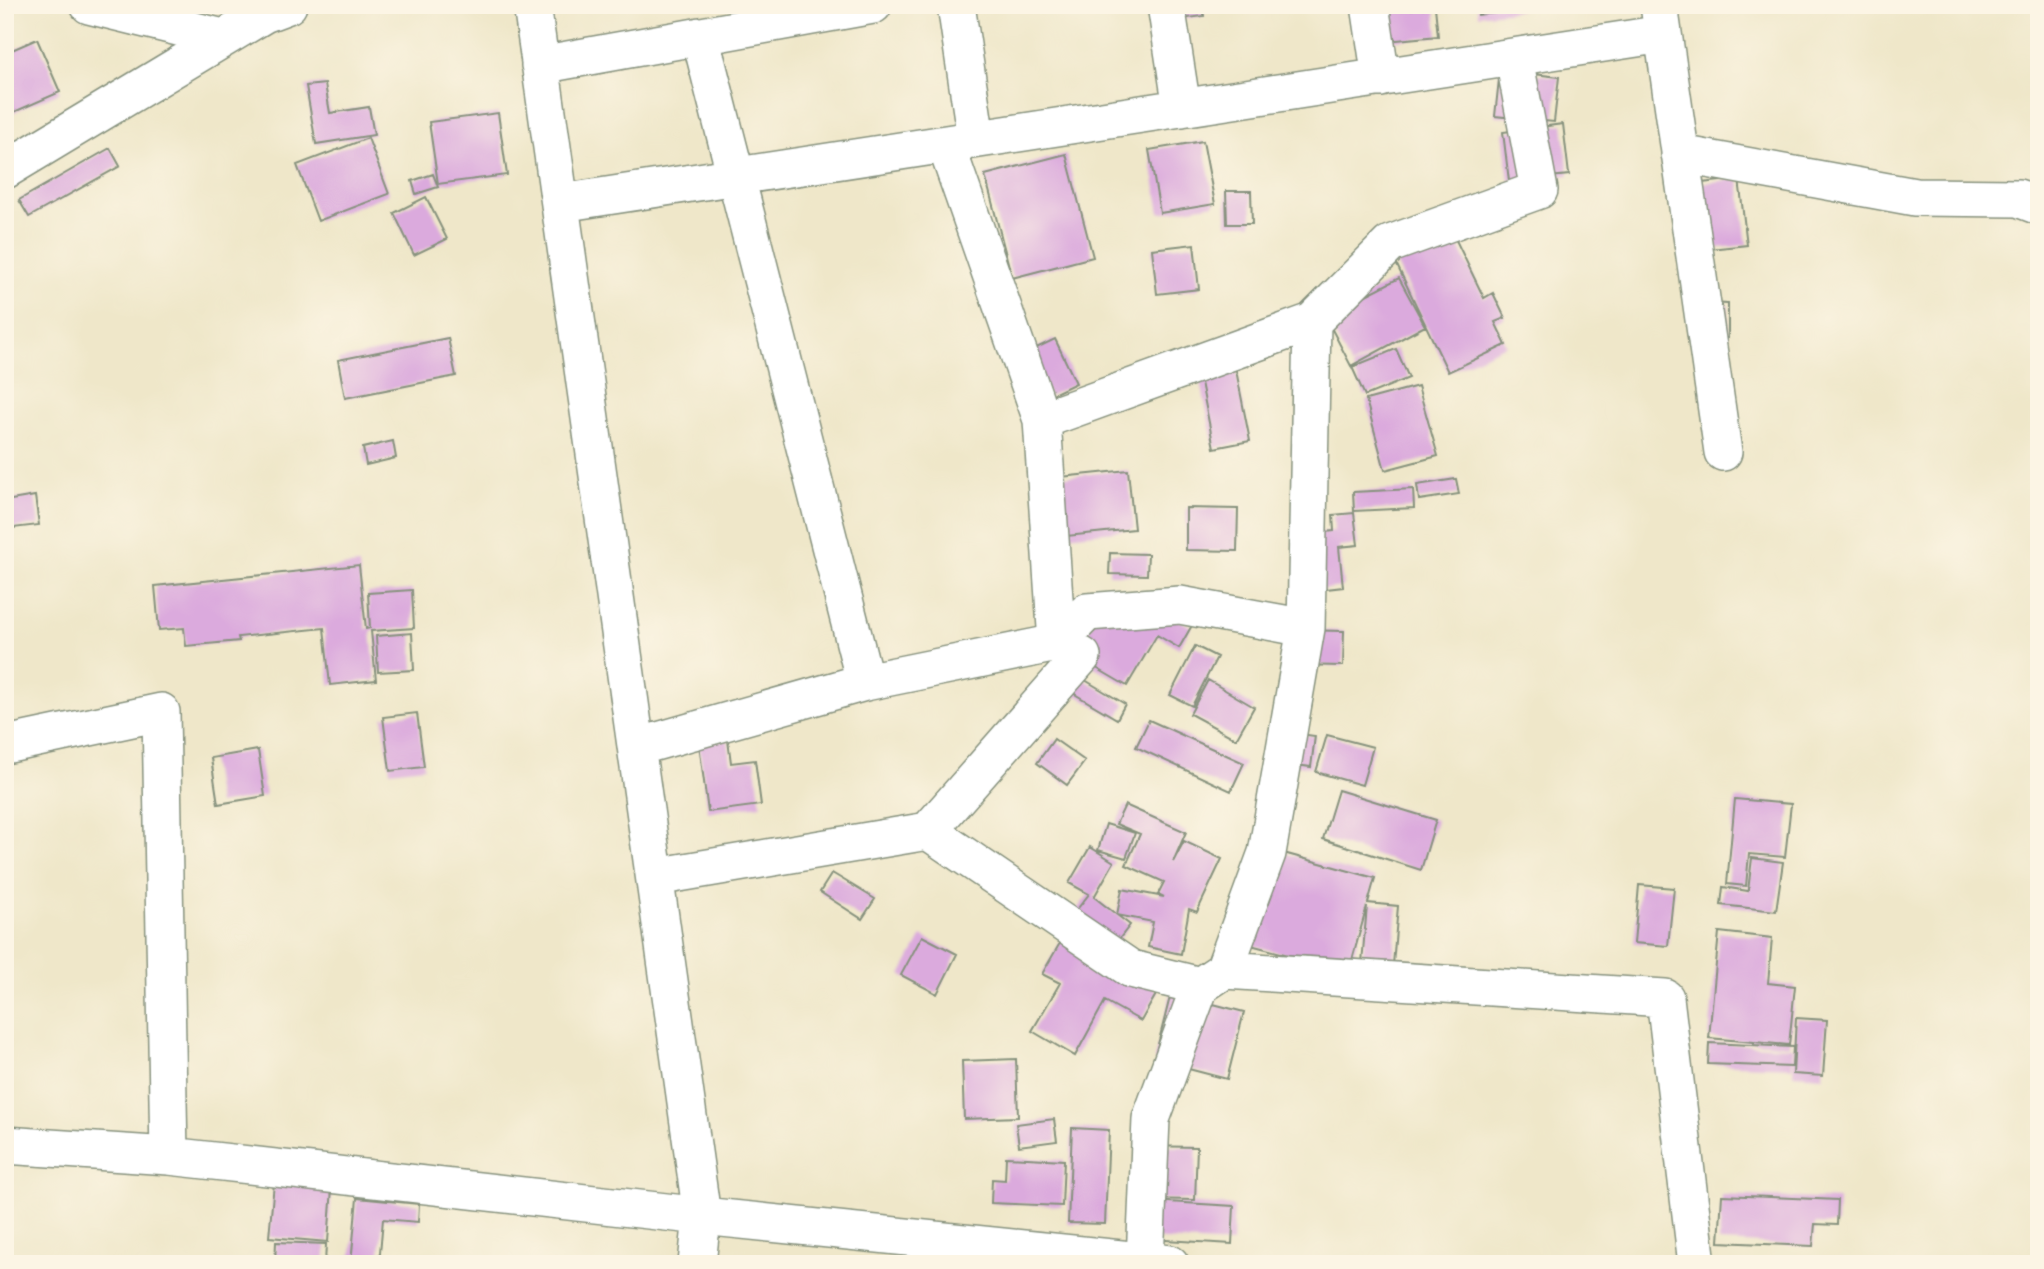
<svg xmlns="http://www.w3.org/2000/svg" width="2044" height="1269" font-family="Mali,sans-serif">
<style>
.building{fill:#dbaadd}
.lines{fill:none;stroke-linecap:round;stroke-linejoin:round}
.minor-casing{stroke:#87927e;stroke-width:40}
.minor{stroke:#fff;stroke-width:37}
</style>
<rect width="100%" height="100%" fill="#fcf5e5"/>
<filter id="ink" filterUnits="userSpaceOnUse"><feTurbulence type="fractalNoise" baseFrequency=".0143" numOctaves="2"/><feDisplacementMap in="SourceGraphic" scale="14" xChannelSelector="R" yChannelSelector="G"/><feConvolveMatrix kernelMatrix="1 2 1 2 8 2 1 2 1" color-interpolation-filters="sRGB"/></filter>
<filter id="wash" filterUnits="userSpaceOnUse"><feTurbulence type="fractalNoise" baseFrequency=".00686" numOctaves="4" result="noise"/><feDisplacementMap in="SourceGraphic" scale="28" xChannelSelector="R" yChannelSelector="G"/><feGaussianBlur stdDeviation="1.57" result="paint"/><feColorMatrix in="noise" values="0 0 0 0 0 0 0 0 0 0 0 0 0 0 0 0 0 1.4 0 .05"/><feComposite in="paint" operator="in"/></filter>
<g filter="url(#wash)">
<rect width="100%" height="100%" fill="#efe7c9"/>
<g id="blocks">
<path class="building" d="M 1170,5 L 1202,5 L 1204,16 L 1173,20 Z
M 1477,5 L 1523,5 L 1523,10 L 1478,15 Z
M 1435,7 L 1438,36 L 1376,42 L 1373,13 Z
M 37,39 L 60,92 L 5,116 L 5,53 Z
M 1500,70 L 1559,77 L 1554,122 L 1495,116 Z
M 325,84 L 330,113 L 369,107 L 374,135 L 316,144 L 306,86 Z
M 498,113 L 507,175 L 438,184 L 429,122 Z
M 1563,124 L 1569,175 L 1509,181 L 1503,132 Z
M 368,138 L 389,194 L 318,221 L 297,165 Z
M 1203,141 L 1215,204 L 1160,213 L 1149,150 Z
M 110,148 L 120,166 L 29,217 L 19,200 Z
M 1066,154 L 1093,257 L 1012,278 L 985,175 Z
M 433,174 L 438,187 L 416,194 L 412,181 Z
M 1739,179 L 1747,245 L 1691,251 L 1683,185 Z
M 1226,191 L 1251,191 L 1252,224 L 1227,224 Z
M 426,197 L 447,239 L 414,255 L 394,213 Z
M 1453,234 L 1484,298 L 1493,293 L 1505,318 L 1495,322 L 1506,345 L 1448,372 L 1395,261 Z
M 1194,244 L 1199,289 L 1157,294 L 1152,249 Z
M 1399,278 L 1425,326 L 1351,366 L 1325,316 Z
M 1709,303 L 1728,304 L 1728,338 L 1709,338 Z
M 448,338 L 456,376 L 345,398 L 338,360 Z
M 1055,339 L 1076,383 L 1049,396 L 1028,352 Z
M 1396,349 L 1409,378 L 1365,396 L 1352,367 Z
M 1235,365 L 1250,441 L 1214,448 L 1199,372 Z
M 1418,386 L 1438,456 L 1385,470 L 1366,400 Z
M 393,441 L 396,458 L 366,465 L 363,448 Z
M 1128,470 L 1134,529 L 1057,537 L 1051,478 Z
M 1456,479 L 1459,494 L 1419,500 L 1417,485 Z
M 1413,489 L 1414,508 L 1354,511 L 1353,492 Z
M 35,496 L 39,525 L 5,529 L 5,501 Z
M 1186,508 L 1238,509 L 1237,551 L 1186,550 Z
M 1354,513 L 1358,545 L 1339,547 L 1343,587 L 1301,592 L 1295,535 L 1334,531 L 1333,515 Z
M 1110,553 L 1148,554 L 1147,575 L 1109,574 Z
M 359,565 L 366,629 L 370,628 L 368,593 L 412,590 L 414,628 L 371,631 L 376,680 L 330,685 L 324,628 L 238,637 L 239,641 L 186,646 L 184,628 L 159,630 L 155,586 Z
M 1144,599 L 1191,627 L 1179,648 L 1157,635 L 1127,686 L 1074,655 L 1103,605 Z
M 1298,630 L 1344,631 L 1343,666 L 1297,665 Z
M 412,633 L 414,670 L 378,672 L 376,636 Z
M 1195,646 L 1217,657 L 1192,706 L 1170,695 Z
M 1070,671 L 1125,704 L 1117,719 L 1061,686 Z
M 1208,680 L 1254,707 L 1236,739 L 1190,714 Z
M 417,713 L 424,767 L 390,771 L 383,717 Z
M 1149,720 L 1244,763 L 1231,791 L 1136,747 Z
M 1278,731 L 1315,736 L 1311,767 L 1274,762 Z
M 1327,735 L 1373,747 L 1362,785 L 1316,772 Z
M 1054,739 L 1085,761 L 1067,785 L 1037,763 Z
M 728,740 L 731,763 L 755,760 L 761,805 L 708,812 L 699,744 Z
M 258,750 L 265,796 L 218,804 L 211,758 Z
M 1338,790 L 1436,820 L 1421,870 L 1323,839 Z
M 1735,799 L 1791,804 L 1785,857 L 1749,854 L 1746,886 L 1727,884 Z
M 1125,805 L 1186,832 L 1173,862 L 1184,841 L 1222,859 L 1197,912 L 1189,909 L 1181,954 L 1148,947 L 1153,922 L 1117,915 L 1130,925 L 1116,943 L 1075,912 L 1089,894 L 1069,883 L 1090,847 L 1114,862 L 1094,897 L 1117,915 L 1122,889 L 1164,897 L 1158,894 L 1164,882 L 1126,865 L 1140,834 L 1116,824 Z
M 1106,824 L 1135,833 L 1126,858 L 1098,850 Z
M 1258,846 L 1375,878 L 1368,903 L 1398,906 L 1393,965 L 1362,963 L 1367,906 L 1349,971 L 1232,940 Z
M 1752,858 L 1783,862 L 1776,911 L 1721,905 L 1723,887 L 1748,891 Z
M 832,873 L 875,899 L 862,919 L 820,892 Z
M 1639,885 L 1674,888 L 1668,946 L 1634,943 Z
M 1719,932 L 1772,938 L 1768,983 L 1795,986 L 1789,1045 L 1709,1038 Z
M 922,936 L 957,954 L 937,994 L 901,975 Z
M 1064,936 L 1158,991 L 1141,1021 L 1105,1001 L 1075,1056 L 1032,1031 L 1060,983 L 1042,974 Z
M 1171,993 L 1244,1012 L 1227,1079 L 1154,1060 Z
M 1796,1018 L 1827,1020 L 1823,1076 L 1793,1074 Z
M 1709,1043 L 1793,1047 L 1792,1067 L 1708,1064 Z
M 1016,1059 L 1018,1117 L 964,1119 L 962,1061 Z
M 1054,1119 L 1057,1141 L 1019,1146 L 1016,1124 Z
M 1072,1128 L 1109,1130 L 1105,1224 L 1068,1223 Z
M 1145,1146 L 1197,1147 L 1195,1200 L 1144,1199 Z
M 1006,1157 L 1064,1160 L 1062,1206 L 991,1203 L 992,1179 L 1005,1180 Z
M 274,1183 L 332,1188 L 328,1242 L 269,1237 Z
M 1722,1195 L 1838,1200 L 1837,1225 L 1815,1224 L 1813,1246 L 1719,1242 Z
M 357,1198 L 419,1204 L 418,1222 L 383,1219 L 379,1264 L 351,1264 Z
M 1151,1201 L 1234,1206 L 1232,1244 L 1149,1239 Z
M 276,1242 L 326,1244 L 325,1264 L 275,1264 Z"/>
</g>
</g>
<g filter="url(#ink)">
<use href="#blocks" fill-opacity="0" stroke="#87927e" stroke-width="2"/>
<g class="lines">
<g class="minor-casing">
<path id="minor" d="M 89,5 L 223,38
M 532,5 L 702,1216 L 697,1264
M 956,5 L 976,139
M 1166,5 L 1182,108
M 1370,5 L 1381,78
M 1659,5 L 1723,452
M 700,36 L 865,682
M 540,65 L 873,5
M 946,145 L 1042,420 L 1057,643
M 1680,154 L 1915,197 L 2018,198 L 2039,206
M 5,170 L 264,14 L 288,5
M 561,203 L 1663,34
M 1042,420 L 1312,322 L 1390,244 L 1539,190 L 1514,58
M 5,745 L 161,712 L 169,1156
M 637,747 L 865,682 L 1057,643 L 1087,612 L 1180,605 L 1306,628
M 928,831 L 1131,969 L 1200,986
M 655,877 L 928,831 L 1082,656 L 1057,643
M 1224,970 L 1665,998 L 1697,1264
M 5,1145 L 169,1156 L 702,1216 L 1170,1264
M 1145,1261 L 1151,1119 L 1200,986 L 1224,970 L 1267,853 L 1306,628 L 1312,322"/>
</g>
<use href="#minor" class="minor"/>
</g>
</g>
<rect width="2044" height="1269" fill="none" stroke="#fcf5e5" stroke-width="28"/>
</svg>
